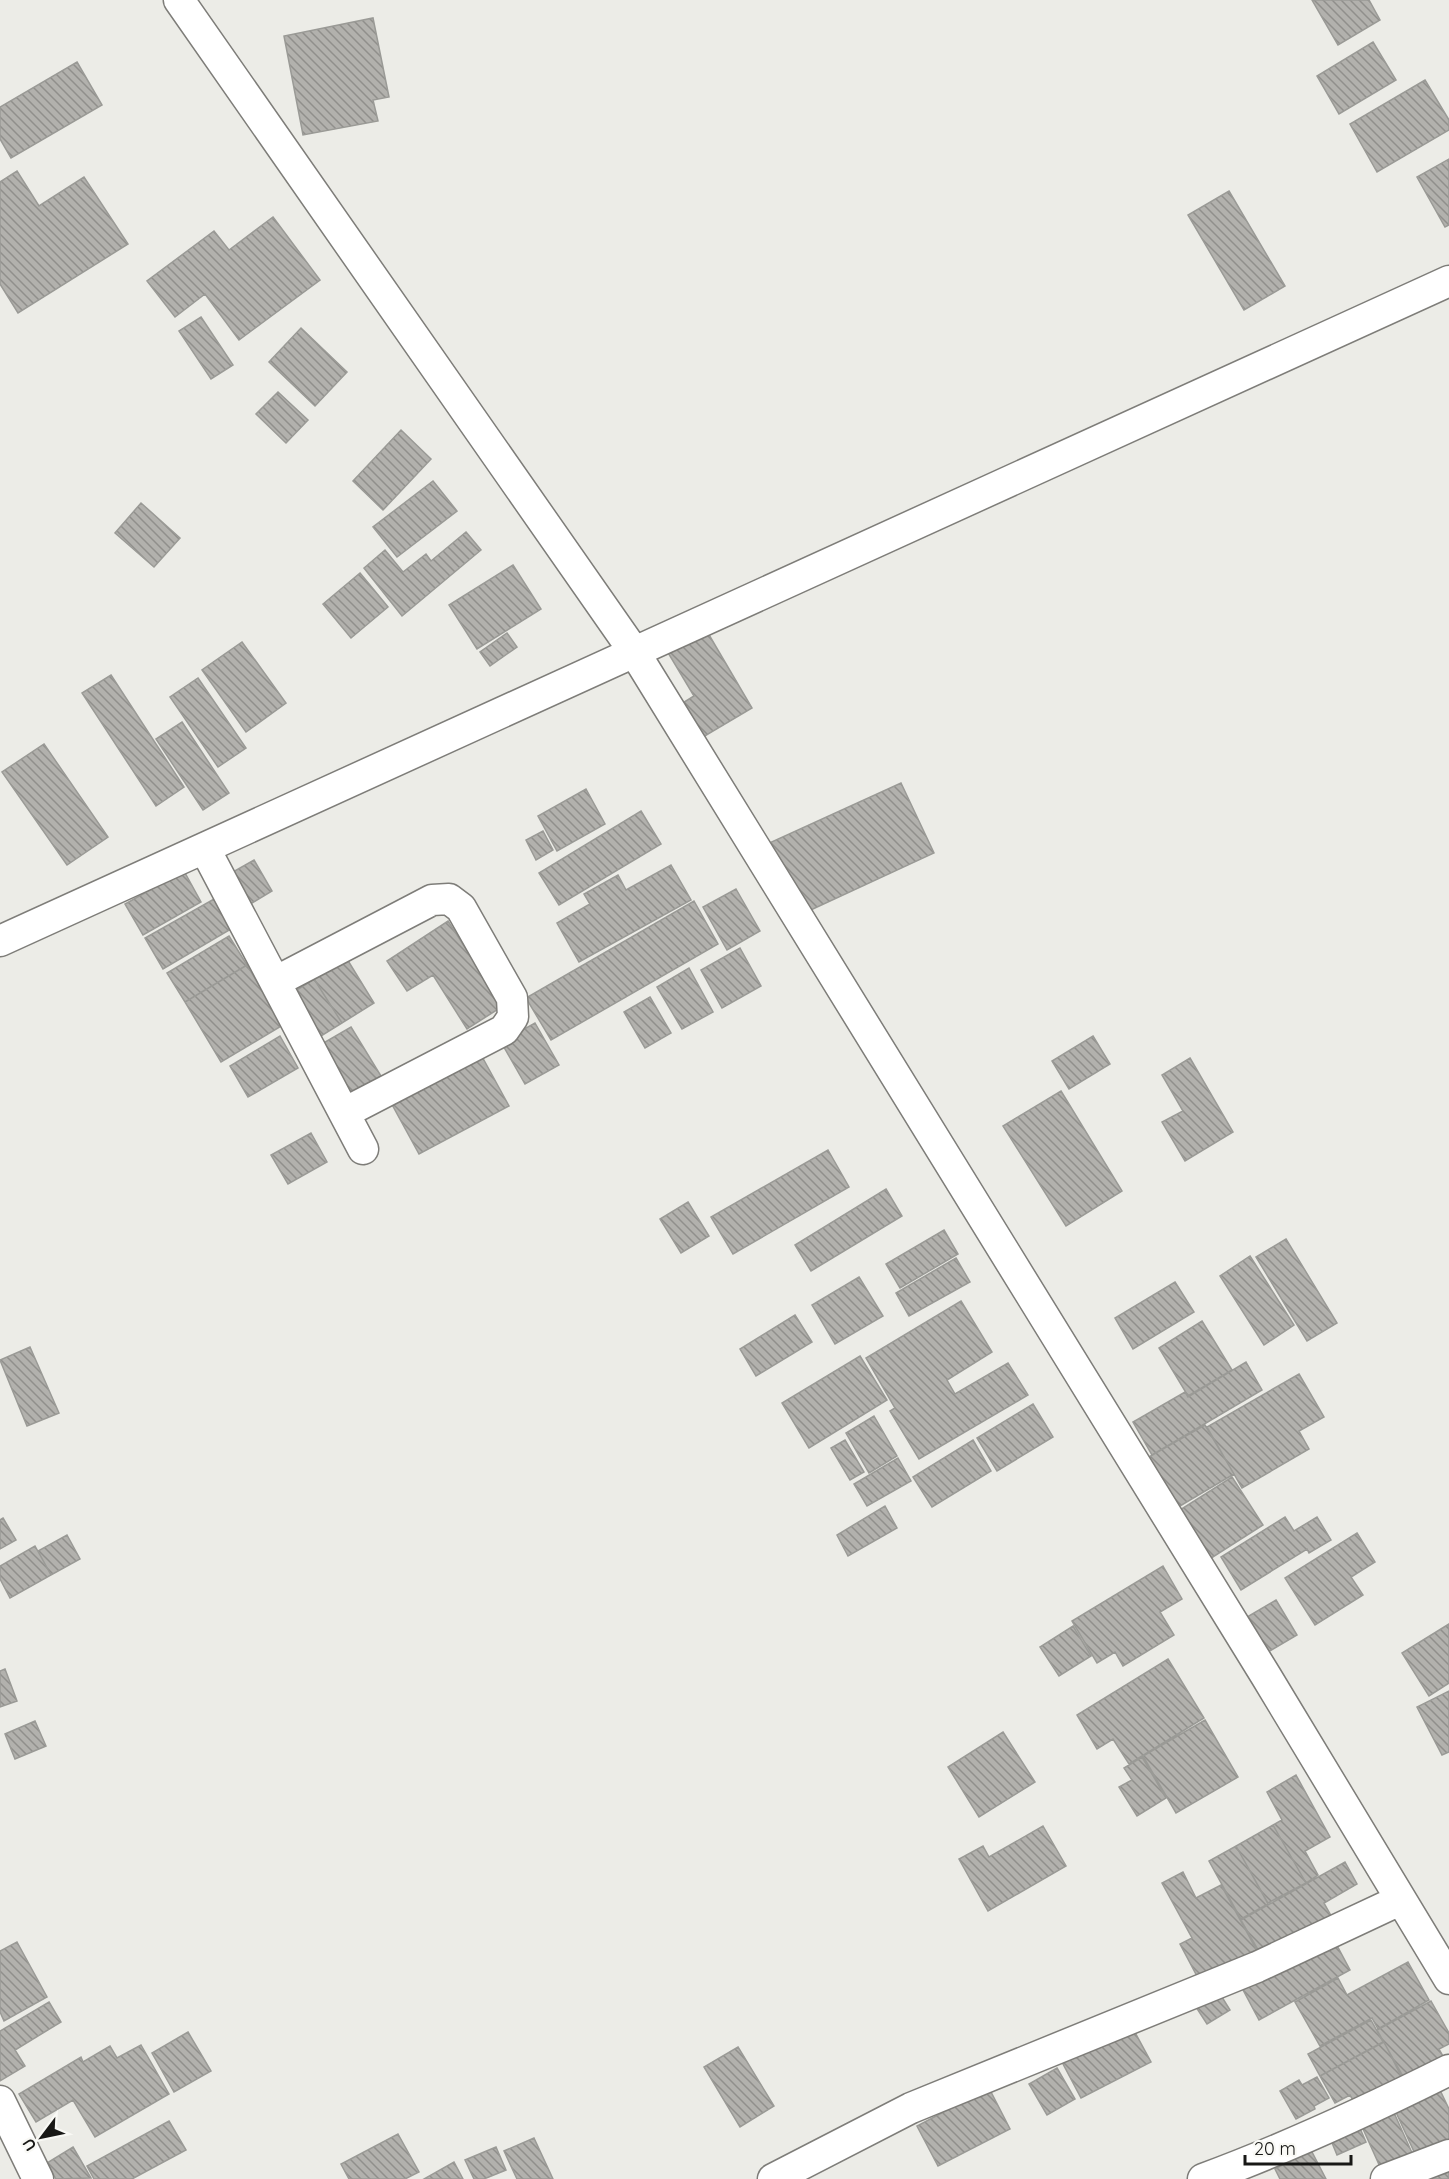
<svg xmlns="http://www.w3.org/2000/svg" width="1449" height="2179" font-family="Quicksand,sans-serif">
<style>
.building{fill:url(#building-back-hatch);stroke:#9a9a96;stroke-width:1.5}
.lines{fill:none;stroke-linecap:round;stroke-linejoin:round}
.street-casing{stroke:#7e7d79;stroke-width:33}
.street{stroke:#fff;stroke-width:30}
</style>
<defs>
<pattern id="building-back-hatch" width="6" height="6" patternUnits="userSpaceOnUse" patternTransform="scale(1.5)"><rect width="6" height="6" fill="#b2b1ad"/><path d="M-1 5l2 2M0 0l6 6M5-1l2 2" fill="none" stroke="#908f8c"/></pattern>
</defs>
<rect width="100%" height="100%" fill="#ecece7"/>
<path class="building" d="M 1312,0 L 1369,0 L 1380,20 L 1338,45 Z
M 373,18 L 389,97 L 373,100 L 378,121 L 303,135 L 284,36 Z
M 1373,42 L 1396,80 L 1339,114 L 1317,76 Z
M 77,62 L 102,105 L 11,158 L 0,139 L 0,107 Z
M 1425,80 L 1449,120 L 1449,130 L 1377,172 L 1350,124 Z
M 1449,159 L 1449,225 L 1445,227 L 1417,177 Z
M 17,171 L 39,206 L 84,177 L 128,244 L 18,313 L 0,284 L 0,182 Z
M 1229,191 L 1285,286 L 1244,310 L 1188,215 Z
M 273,217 L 320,280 L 239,340 L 205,294 L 175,317 L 147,281 L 214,231 L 229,250 Z
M 201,317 L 233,365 L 211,379 L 179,331 Z
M 301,328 L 347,372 L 315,406 L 269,362 Z
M 278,392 L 308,420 L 286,443 L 256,414 Z
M 401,430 L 431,459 L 383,510 L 353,481 Z
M 433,481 L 457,511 L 397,557 L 373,527 Z
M 141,503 L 180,538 L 154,567 L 115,533 Z
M 466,532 L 481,550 L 402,616 L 364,568 L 385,550 L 403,572 L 426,554 L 431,561 Z
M 513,565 L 541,609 L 477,649 L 449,605 Z
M 360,573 L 388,607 L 351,638 L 323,604 Z
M 705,628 L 752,708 L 693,743 L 673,709 L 694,696 L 667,651 Z
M 507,633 L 517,647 L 490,666 L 480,652 Z
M 242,642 L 286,703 L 246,732 L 202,670 Z
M 111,675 L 184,787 L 156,806 L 82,693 Z
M 198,678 L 246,748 L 218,767 L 170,697 Z
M 182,722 L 229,793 L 203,810 L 156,739 Z
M 44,744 L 108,837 L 67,865 L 2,772 Z
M 901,783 L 934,853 L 800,915 L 767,844 Z
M 586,789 L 605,824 L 557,851 L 538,816 Z
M 641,811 L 661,844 L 559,905 L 539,873 Z
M 543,831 L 553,850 L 536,860 L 526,840 Z
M 254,860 L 272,891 L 242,909 L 224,877 Z
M 671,865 L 691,900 L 579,962 L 557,923 L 590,904 L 584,894 L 618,875 L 626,890 Z
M 184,871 L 201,902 L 143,935 L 125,904 Z
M 736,889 L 760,931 L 727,950 L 703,907 Z
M 214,899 L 231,929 L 163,969 L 145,938 Z
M 694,901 L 718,944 L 551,1040 L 526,998 Z
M 448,921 L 503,1006 L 467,1029 L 433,975 L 407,991 L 387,961 Z
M 229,936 L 247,965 L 185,1002 L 167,973 Z
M 740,948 L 761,986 L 722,1008 L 701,970 Z
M 347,959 L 374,1003 L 342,1023 L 314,979 Z
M 247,965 L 283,1025 L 221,1062 L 185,1002 Z
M 689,968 L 713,1012 L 682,1029 L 657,987 Z
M 314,979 L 342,1023 L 313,1041 L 286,997 Z
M 650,997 L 671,1033 L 645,1048 L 624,1012 Z
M 535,1023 L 559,1065 L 525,1084 L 501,1042 Z
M 351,1027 L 381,1076 L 350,1095 L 320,1045 Z
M 280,1036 L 298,1068 L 248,1097 L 230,1066 Z
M 1093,1036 L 1110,1064 L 1069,1089 L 1052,1061 Z
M 479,1051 L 509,1106 L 419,1154 L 389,1099 Z
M 1190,1058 L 1233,1132 L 1185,1161 L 1162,1122 L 1183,1111 L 1162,1075 Z
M 1061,1091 L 1122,1191 L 1066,1226 L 1003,1126 Z
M 311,1133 L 327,1162 L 288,1184 L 271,1155 Z
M 828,1150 L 849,1187 L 733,1254 L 711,1217 Z
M 886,1189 L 902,1216 L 811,1271 L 795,1245 Z
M 688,1202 L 709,1236 L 681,1253 L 660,1219 Z
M 944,1230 L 958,1254 L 900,1288 L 886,1264 Z
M 1286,1239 L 1337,1323 L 1307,1341 L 1256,1257 Z
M 1250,1256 L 1294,1325 L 1264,1345 L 1220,1276 Z
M 956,1258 L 970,1282 L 909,1316 L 896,1293 Z
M 859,1277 L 883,1316 L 835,1344 L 812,1305 Z
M 1175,1282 L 1194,1312 L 1133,1349 L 1115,1318 Z
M 961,1301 L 992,1352 L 947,1380 L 955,1394 L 1008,1363 L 1028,1395 L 919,1459 L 890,1411 L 895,1408 L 866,1358 Z
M 795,1315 L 812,1342 L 756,1376 L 740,1349 Z
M 1202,1321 L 1232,1370 L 1188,1396 L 1159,1348 Z
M 30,1347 L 59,1413 L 27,1426 L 0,1360 Z
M 860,1356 L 887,1400 L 809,1448 L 782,1403 Z
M 1246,1362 L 1262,1390 L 1152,1455 L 1133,1422 L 1185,1392 L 1188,1397 Z
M 1299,1374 L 1324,1417 L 1299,1431 L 1309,1449 L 1242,1488 L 1207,1427 Z
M 1033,1404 L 1053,1437 L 997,1471 L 977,1438 Z
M 874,1416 L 897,1456 L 869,1473 L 846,1433 Z
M 1205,1425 L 1234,1474 L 1170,1512 L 1140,1462 Z
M 845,1440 L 864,1472 L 850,1480 L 831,1448 Z
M 973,1440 L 991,1471 L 932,1507 L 913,1477 Z
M 898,1458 L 911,1481 L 867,1506 L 854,1484 Z
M 1232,1477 L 1263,1525 L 1202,1564 L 1172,1515 Z
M 885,1506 L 897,1528 L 848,1556 L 837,1535 Z
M 1285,1517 L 1294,1531 L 1317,1517 L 1331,1540 L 1309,1553 L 1307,1549 L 1241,1590 L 1221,1557 Z
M 3,1518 L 16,1540 L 0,1549 L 0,1520 Z
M 1357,1533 L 1375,1562 L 1351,1577 L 1363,1595 L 1315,1625 L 1285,1578 Z
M 67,1535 L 80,1559 L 51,1575 L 38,1551 Z
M 35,1546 L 51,1575 L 10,1598 L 0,1579 L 0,1566 Z
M 1163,1566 L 1182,1599 L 1160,1612 L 1174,1635 L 1123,1666 L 1115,1652 L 1097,1663 L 1072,1621 Z
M 1276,1600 L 1297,1635 L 1263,1655 L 1242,1620 Z
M 1449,1624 L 1449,1683 L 1429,1696 L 1402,1653 Z
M 1073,1626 L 1091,1656 L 1059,1676 L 1040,1647 Z
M 1168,1659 L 1204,1718 L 1129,1764 L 1113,1739 L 1097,1749 L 1077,1715 Z
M 5,1669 L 17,1701 L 0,1707 L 0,1671 Z
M 1449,1691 L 1449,1752 L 1442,1755 L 1417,1707 Z
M 1205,1720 L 1238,1777 L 1176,1813 L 1143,1756 Z
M 35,1721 L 46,1746 L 15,1759 L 5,1734 Z
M 1003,1732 L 1035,1782 L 979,1817 L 948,1767 Z
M 1142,1757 L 1166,1798 L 1137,1816 L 1119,1787 L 1132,1780 L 1124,1768 Z
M 1296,1775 L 1330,1837 L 1305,1851 L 1318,1875 L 1306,1883 L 1273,1825 L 1282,1820 L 1267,1792 Z
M 1273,1825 L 1306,1883 L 1268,1903 L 1236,1846 Z
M 1043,1826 L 1066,1866 L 988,1911 L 959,1859 L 983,1846 L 989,1857 Z
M 1236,1846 L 1268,1904 L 1241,1919 L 1209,1861 Z
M 1345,1862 L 1357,1884 L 1324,1903 L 1334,1921 L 1264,1960 L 1241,1920 Z
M 1183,1872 L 1196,1898 L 1221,1885 L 1262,1960 L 1237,1973 L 1230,1961 L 1198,1978 L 1180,1944 L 1192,1938 L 1162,1883 Z
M 1332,1936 L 1350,1970 L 1259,2020 L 1241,1986 Z
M 17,1942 L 47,1997 L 4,2021 L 0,2012 L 0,1951 Z
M 1408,1962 L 1429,2000 L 1378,2029 L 1372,2018 L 1320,2046 L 1295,2002 L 1338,1978 L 1347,1995 Z
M 1217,1989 L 1230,2010 L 1207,2024 L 1194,2004 Z
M 1431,2001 L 1449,2033 L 1449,2044 L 1439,2049 L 1448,2065 L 1409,2087 L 1377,2030 Z
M 49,2002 L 61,2022 L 15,2050 L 25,2066 L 0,2081 L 0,2031 Z
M 1371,2020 L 1383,2042 L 1320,2076 L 1308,2054 Z
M 1131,2025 L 1151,2062 L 1081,2098 L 1062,2062 Z
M 188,2032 L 211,2071 L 174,2092 L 152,2053 Z
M 1384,2042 L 1404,2082 L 1357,2107 L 1350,2095 L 1335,2103 L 1320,2076 Z
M 141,2045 L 169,2094 L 95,2137 L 73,2100 L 36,2122 L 19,2094 L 81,2057 L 83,2062 L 110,2046 L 117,2058 Z
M 738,2047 L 774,2106 L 740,2127 L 704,2067 Z
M 1057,2068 L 1075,2099 L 1047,2115 L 1029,2084 Z
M 1317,2077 L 1329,2098 L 1314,2106 L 1315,2109 L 1296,2119 L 1280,2091 L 1299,2080 L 1302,2085 Z
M 989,2088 L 1010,2129 L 938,2166 L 917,2126 Z
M 1439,2088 L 1449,2109 L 1449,2141 L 1416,2156 L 1394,2108 Z
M 1391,2106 L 1413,2155 L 1381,2169 L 1359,2120 Z
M 169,2121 L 186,2150 L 132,2179 L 94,2179 L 87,2166 Z
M 1359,2126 L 1366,2142 L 1337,2155 L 1330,2138 Z
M 398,2134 L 419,2172 L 405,2179 L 349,2179 L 341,2164 Z
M 534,2138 L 553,2179 L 517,2179 L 504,2151 Z
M 73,2147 L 91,2178 L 56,2179 L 47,2163 Z
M 496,2147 L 506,2170 L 484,2179 L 474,2179 L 465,2160 Z
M 1311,2150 L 1326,2179 L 1280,2179 L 1275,2169 Z
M 454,2162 L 463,2179 L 424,2179 Z
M 1449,2163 L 1449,2179 L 1410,2179 Z"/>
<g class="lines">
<g class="street-casing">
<path id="street" d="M 179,0 L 635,653 L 1266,1676 L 1449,1979
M 205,849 L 363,1149
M 0,941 L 1449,281
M 275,982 L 432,900 L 449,899 L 461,908 L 512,998 L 513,1017 L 504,1030 L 344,1113
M 0,2101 L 38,2179
M 773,2179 L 911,2108 L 1257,1967 L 1400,1900
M 1203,2179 C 1287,2148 1369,2110 1449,2070
M 1386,2179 L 1449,2155"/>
</g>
<use href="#street" class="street"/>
</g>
<g transform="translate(42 2137) rotate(238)" stroke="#f9f9f5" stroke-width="4.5" paint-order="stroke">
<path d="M0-4.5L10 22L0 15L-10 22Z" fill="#181816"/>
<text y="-9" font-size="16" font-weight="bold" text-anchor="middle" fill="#181816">U</text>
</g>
<path d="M1245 2155v9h106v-9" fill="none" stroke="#181816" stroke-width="3"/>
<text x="1254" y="2155" font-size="18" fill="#181816" stroke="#f9f9f5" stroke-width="4.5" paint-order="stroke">20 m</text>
</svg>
